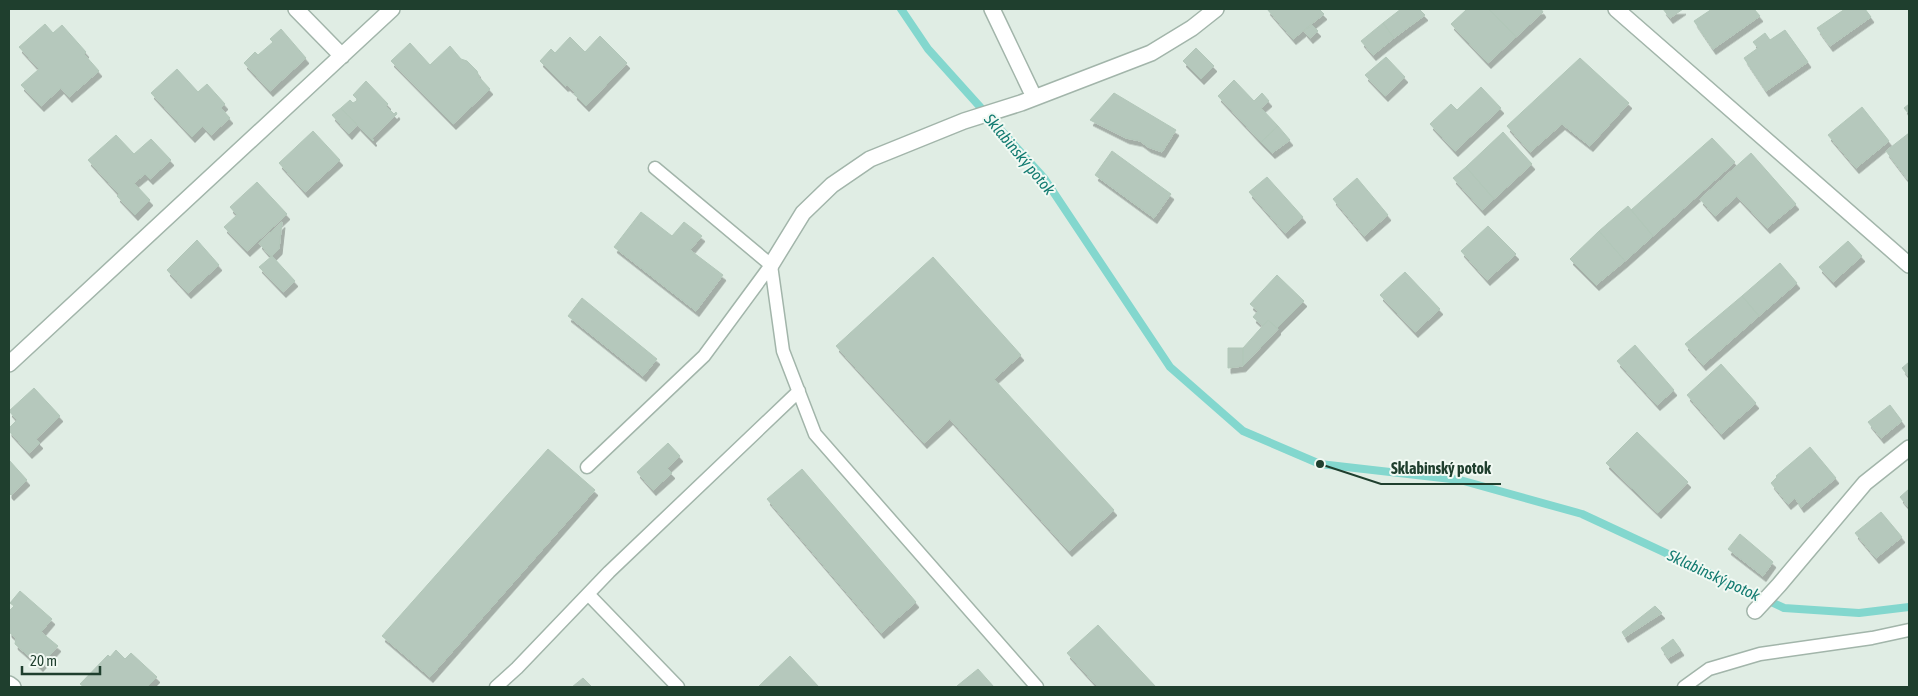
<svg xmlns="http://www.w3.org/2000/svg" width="1918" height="696" font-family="'Asap Condensed',sans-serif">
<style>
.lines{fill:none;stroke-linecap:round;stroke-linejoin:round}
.stream{stroke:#83d7ce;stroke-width:8}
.building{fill:#b5c8bc;stroke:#b2c7b9;filter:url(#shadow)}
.service-casing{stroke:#a2b5aa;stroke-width:15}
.minor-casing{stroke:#a2b5aa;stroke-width:18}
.service{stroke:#fff;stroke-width:12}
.minor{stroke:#fff;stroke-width:15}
.labels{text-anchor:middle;stroke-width:4;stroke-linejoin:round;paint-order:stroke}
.water-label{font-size:16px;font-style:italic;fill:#137b71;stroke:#f1f9f3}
.leader{fill:none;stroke:#1f3f2e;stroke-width:2}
.callout-dot{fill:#1f3f2e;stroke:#f1f9f3;stroke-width:2}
.callout-label{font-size:16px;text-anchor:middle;font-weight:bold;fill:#1f3f2e;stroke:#f1f9f3;stroke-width:4;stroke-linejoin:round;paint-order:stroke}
</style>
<defs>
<filter id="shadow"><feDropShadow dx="3" dy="5.5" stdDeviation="0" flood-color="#0004"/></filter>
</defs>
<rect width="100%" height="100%" fill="#e0ede4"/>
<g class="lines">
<path class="stream" d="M 901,9 L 928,49 L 1044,178 L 1170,367 L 1243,431 L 1320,464 L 1460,480 L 1582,514 L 1784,608 L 1859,613 L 1909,607"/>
</g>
<path class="building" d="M 1267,9 L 1319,9 L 1324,14 L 1293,39 Z
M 1401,9 L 1419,9 L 1425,15 L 1394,38 L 1383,23 Z
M 1467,9 L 1489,9 L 1516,37 L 1488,63 L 1451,24 Z
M 1489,9 L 1541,9 L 1543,12 L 1516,37 Z
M 1663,9 L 1683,9 L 1670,18 Z
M 1712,9 L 1754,9 L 1760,16 L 1713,49 L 1694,21 Z
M 1845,9 L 1865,9 L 1871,17 L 1830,46 L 1817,28 Z
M 1383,23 L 1394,38 L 1373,55 L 1361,41 Z
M 45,24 L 53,33 L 62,25 L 86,52 L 84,54 L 99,71 L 69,97 L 61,88 L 41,106 L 21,85 L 39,69 L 19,47 Z
M 1312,25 L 1318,31 L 1310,38 L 1304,31 Z
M 281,29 L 306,58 L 270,91 L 244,63 L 255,52 L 258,55 L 273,42 L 270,39 Z
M 1785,30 L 1808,62 L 1766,91 L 1744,58 L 1758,48 L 1753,42 L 1765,33 L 1770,40 Z
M 600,36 L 627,63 L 586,106 L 574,94 L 575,92 L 567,85 L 565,86 L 540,61 L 551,49 L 555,53 L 570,37 L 585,52 Z
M 410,43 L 430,65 L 450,46 L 461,59 L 467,61 L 477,71 L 479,77 L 490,89 L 453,124 L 391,61 Z
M 1196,48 L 1214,66 L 1201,79 L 1183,61 Z
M 1386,57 L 1405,77 L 1385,96 L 1365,75 Z
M 1580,58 L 1629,103 L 1590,146 L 1562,124 L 1530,152 L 1507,126 Z
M 177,69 L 198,92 L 207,84 L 225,104 L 221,108 L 230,118 L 211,135 L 203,126 L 192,137 L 151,93 Z
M 1234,80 L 1254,101 L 1262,93 L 1269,101 L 1261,108 L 1278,126 L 1261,142 L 1218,96 Z
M 366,81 L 388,104 L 386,106 L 394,114 L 396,112 L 397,114 L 372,138 L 374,140 L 373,141 L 341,108 L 350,100 L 353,103 L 358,100 L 353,95 Z
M 1481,87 L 1501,108 L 1455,151 L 1430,124 L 1451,104 L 1457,110 Z
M 1114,93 L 1176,130 L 1162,152 L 1148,147 L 1140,141 L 1126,138 L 1090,120 Z
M 1909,104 L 1909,114 L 1904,108 Z
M 1862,107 L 1889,141 L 1856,168 L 1828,135 Z
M 341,108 L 357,125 L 349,134 L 332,115 Z
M 1278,126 L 1290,140 L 1272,153 L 1261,142 Z
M 313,131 L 340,160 L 305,192 L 279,163 Z
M 1503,132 L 1532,164 L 1494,199 L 1466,167 Z
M 1909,133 L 1909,179 L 1908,180 L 1886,151 Z
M 116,135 L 134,154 L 151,139 L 171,160 L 150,179 L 145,174 L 134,183 L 150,200 L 135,215 L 117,196 L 119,194 L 88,160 Z
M 1712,138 L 1735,162 L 1653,236 L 1631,210 Z
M 1112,151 L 1171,194 L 1154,218 L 1095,175 Z
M 1751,153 L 1796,204 L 1767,228 L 1737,196 L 1715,216 L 1700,199 Z
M 1466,167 L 1494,199 L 1482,210 L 1453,178 Z
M 1267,177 L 1303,217 L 1285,233 L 1249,192 Z
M 1357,178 L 1388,215 L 1364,236 L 1333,199 Z
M 257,182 L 287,214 L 247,251 L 224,227 L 237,215 L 230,207 Z
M 1628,206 L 1653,236 L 1625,261 L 1599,231 Z
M 641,212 L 672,236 L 684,222 L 702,236 L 690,250 L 723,275 L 696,311 L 614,247 Z
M 282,222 L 279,249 L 271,257 L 259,243 Z
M 1488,226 L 1516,254 L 1487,280 L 1461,251 Z
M 1599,231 L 1625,261 L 1596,285 L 1570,259 Z
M 197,240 L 219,265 L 188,293 L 167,270 Z
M 1848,241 L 1862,256 L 1833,282 L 1819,267 Z
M 272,256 L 295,281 L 283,292 L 259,267 Z
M 933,257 L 1021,355 L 994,379 L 1114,510 L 1069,551 L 950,419 L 924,443 L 836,346 Z
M 1780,263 L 1797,283 L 1759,316 L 1742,296 Z
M 1405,272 L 1440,309 L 1415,332 L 1380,295 Z
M 1277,275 L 1304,301 L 1277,328 L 1268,320 L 1263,326 L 1253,317 L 1258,311 L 1250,304 Z
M 1742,296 L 1759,316 L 1703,365 L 1685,344 Z
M 582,298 L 657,359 L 643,376 L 568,316 Z
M 1268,320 L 1278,329 L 1243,366 L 1243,348 Z
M 1635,345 L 1674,390 L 1657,405 L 1617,361 Z
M 1228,348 L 1243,348 L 1243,366 L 1228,368 Z
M 1909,362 L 1909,377 L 1902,368 Z
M 1721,364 L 1756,403 L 1721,434 L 1687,395 Z
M 34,388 L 60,416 L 36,439 L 40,443 L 29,453 L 9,431 L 9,428 L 17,420 L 9,411 Z
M 1890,405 L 1902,421 L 1881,438 L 1868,422 Z
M 1637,432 L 1688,482 L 1658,513 L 1606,463 Z
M 668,443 L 680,456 L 667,468 L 672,473 L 653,490 L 637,472 Z
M 1810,447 L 1836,478 L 1801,507 L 1795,498 L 1788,504 L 1771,483 L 1777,477 L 1776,476 Z
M 548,449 L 595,490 L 430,677 L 382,636 Z
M 9,460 L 27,480 L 11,495 L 9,493 Z
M 802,469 L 916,602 L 881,633 L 767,499 Z
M 1909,489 L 1909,508 L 1900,497 Z
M 1881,512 L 1902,537 L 1876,558 L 1855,533 Z
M 1740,534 L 1773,562 L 1763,576 L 1728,549 Z
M 20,591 L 52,619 L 41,632 L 58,646 L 40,666 L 15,644 L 16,638 L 9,632 L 9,611 L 14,606 L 10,603 Z
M 1655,606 L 1662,613 L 1625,637 L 1622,632 Z
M 1098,625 L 1156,687 L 1098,687 L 1067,653 Z
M 1673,639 L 1681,650 L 1668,658 L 1661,648 Z
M 116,650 L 125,659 L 131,653 L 157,677 L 147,687 L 84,687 L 80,684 L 108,655 L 110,657 Z
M 790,656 L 819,687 L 758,687 Z
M 978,669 L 994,687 L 958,687 L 957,686 Z
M 583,678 L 592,687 L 572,687 Z"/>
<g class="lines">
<g class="service-casing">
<path id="service" d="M 655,168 L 771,265 L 783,351 L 815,434 L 1037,687
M 587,467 L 704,356 L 771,265
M 588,594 L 678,687
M 496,687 L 517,668 L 609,572 L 799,391
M 1684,687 L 1709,669 L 1760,654 L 1872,638 L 1909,630"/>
</g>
<g class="minor-casing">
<path id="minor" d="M 296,9 L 342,56
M 992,9 L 1034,97
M 1616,9 L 1909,265
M 771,265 L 803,213 L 832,185 L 870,159 L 964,121 L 1021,103 L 1151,53 L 1192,28 L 1216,9
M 9,364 L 392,9
M 1755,611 L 1779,585 L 1865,483 L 1909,448
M 9,684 L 13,687"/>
</g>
<use href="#service" class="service"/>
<use href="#minor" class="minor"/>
</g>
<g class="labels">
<g class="water-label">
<text transform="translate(1020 154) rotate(50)" y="6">Sklabinský potok</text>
<text transform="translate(1714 575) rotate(25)" y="6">Sklabinský potok</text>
</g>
</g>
<path class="leader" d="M1320 464L1381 484H1501"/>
<circle class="callout-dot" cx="1320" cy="464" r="5"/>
<g class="callout-label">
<text x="1441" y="474">Sklabinský potok</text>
</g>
<rect width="1918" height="696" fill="none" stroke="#1f3f2e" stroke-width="20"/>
<path d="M22 666v8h78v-8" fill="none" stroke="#1f3f2e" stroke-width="2.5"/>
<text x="30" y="666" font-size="15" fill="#1f3f2e" stroke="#f1f9f3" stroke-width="4" paint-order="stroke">20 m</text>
</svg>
